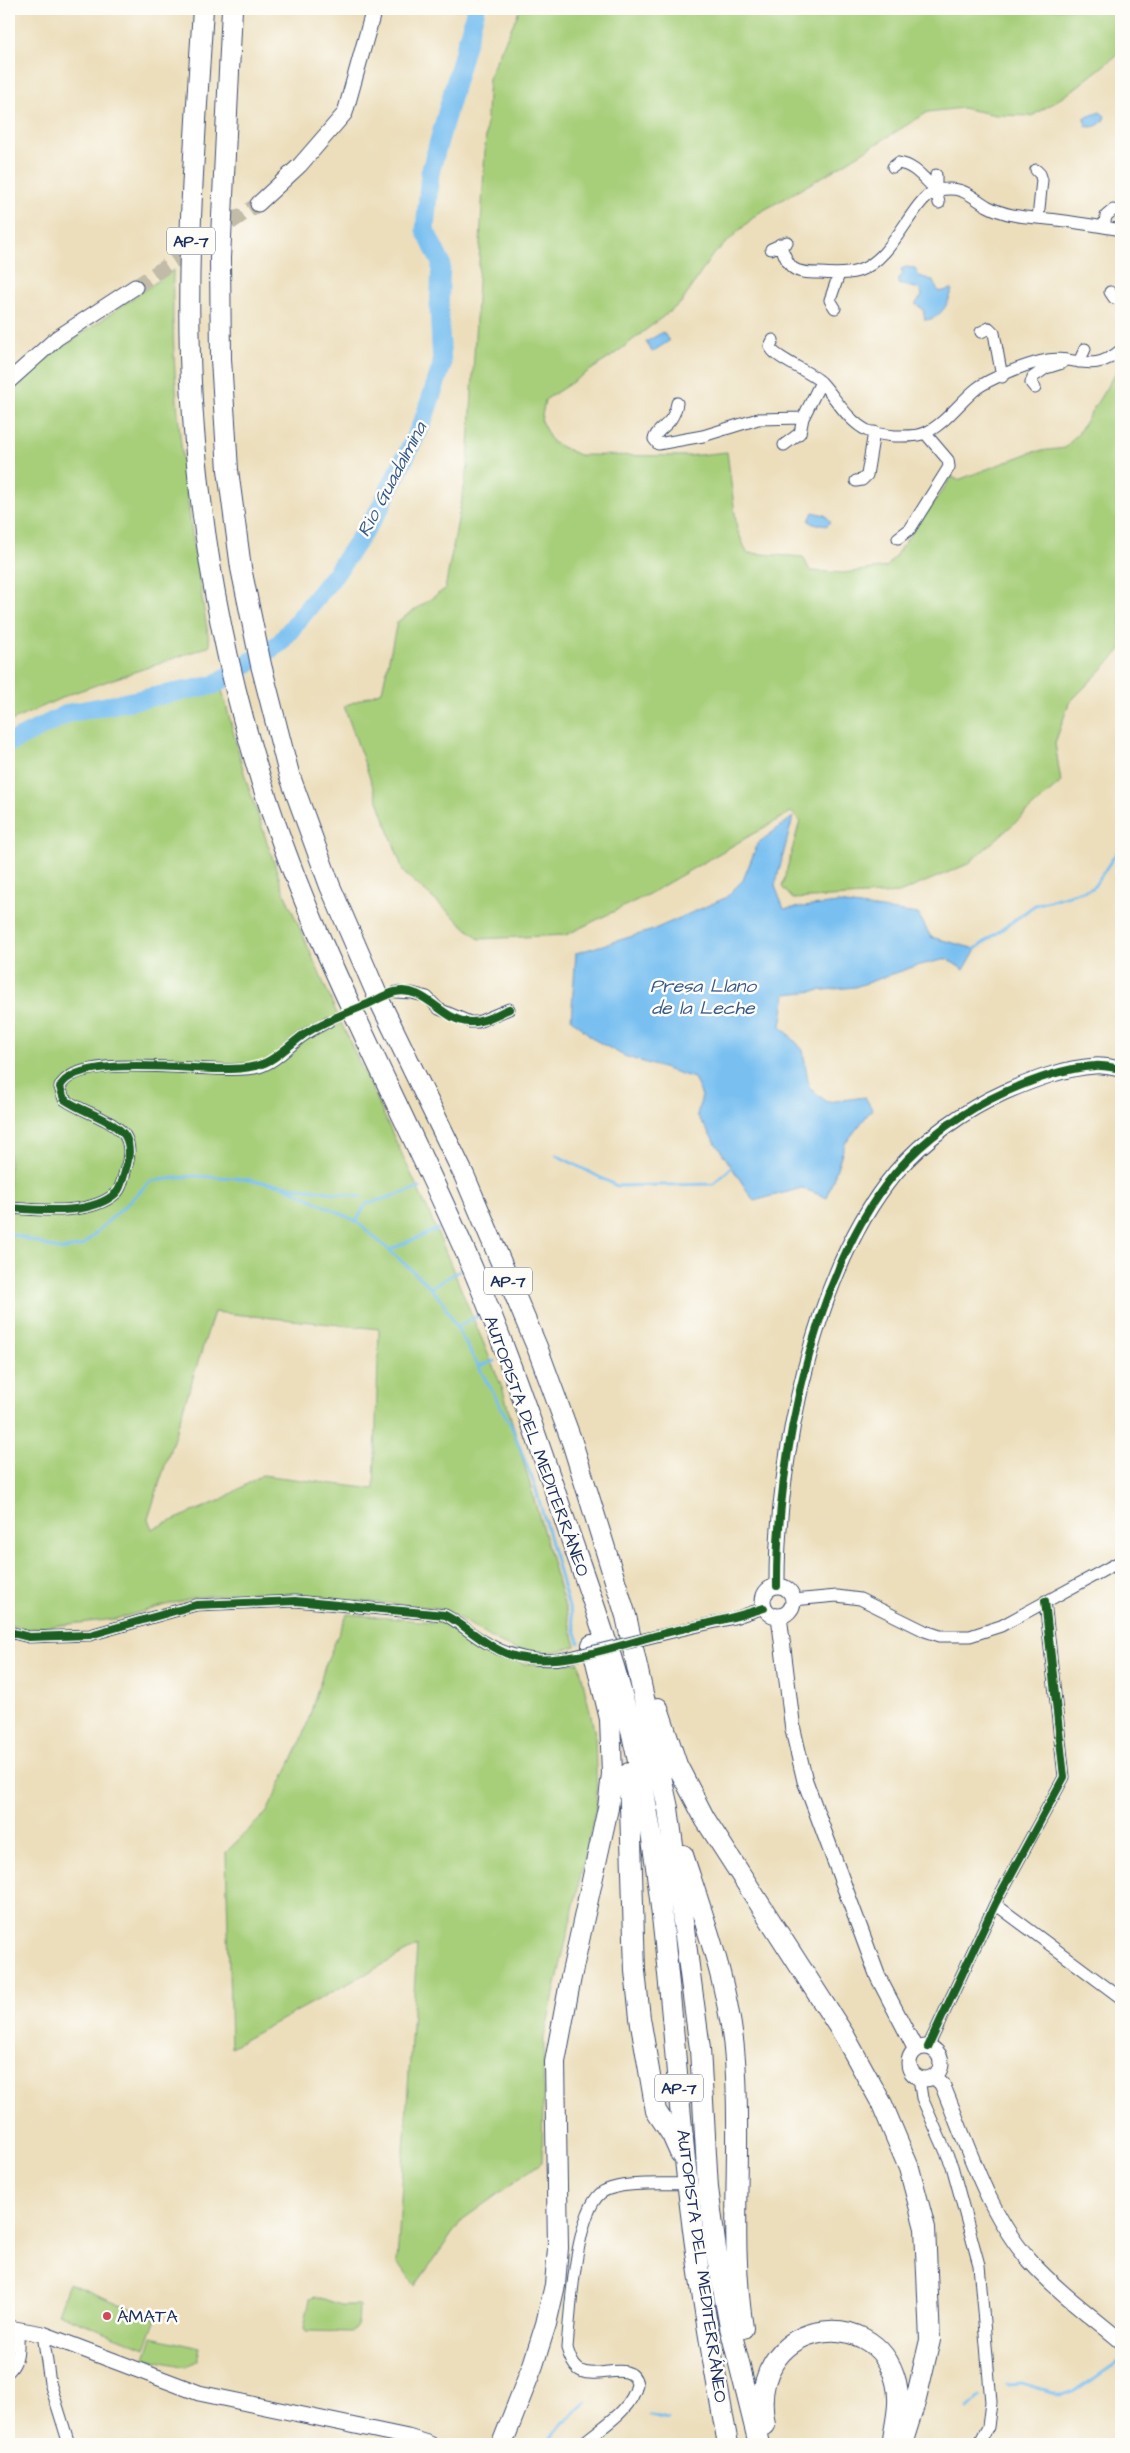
<svg xmlns="http://www.w3.org/2000/svg" width="1130" height="2453" font-family="'Architects Daughter',sans-serif">
<style>
.green{fill:#a7cf7a;stroke:#617f6c;fill-rule:evenodd}
.water{fill:#79c0f1;stroke:#4a78a8}
.lines{fill:none;stroke-linecap:round;stroke-linejoin:round}
.stream{stroke:#79c0f1;stroke-width:3}
.river{stroke:#79c0f1;stroke-width:19}
.street-tunnel{stroke:#c2bba8;stroke-width:11;stroke-dasharray:11 5.5;stroke-linecap:butt}
.secondary-tunnel{stroke:#c2bba8;stroke-width:15;stroke-dasharray:15 8;stroke-linecap:butt}
.street-casing{stroke:#3a496c;stroke-width:13}
.secondary-casing{stroke:#3a496c;stroke-width:17}
.highway-casing{stroke:#3a496c;stroke-width:22}
.street{stroke:#fff;stroke-width:11}
.secondary{stroke:#fff;stroke-width:15}
.highway{stroke:#fff;stroke-width:20}
.street-bridge-casing{stroke:#3a496c;stroke-width:13;stroke-linecap:butt}
.street-bridge{stroke:#fff;stroke-width:11}
.cycleway-casing{stroke:#fdfcf7;stroke-width:11}
.cycleway{stroke:#1b5e20;stroke-width:8}
.poi-dot{fill:#d1495b;stroke:#fdfcf7;stroke-width:2}
.labels{text-anchor:middle;stroke-width:5;stroke-linejoin:round;paint-order:stroke}
.shield{fill:#fdfcf7;stroke:#5f6c8c;stroke-width:1}
.shield-label{font-size:16px;font-weight:bold;fill:#1b2f5e}
.street-label{font-size:18px;fill:#1b2f5e;stroke:#fdfcf7}
.poi-label{font-size:18px;fill:#1b2f5e;stroke:#fdfcf7;text-anchor:start}
.water-label{font-size:19px;font-style:italic;fill:#375a8a;stroke:#fdfcf7}
</style>
<rect width="100%" height="100%" fill="#fdfcf7"/>
<filter id="ink" filterUnits="userSpaceOnUse"><feTurbulence type="fractalNoise" baseFrequency=".02" numOctaves="2"/><feDisplacementMap in="SourceGraphic" scale="10" xChannelSelector="R" yChannelSelector="G"/><feConvolveMatrix kernelMatrix="1 2 1 2 8 2 1 2 1" color-interpolation-filters="sRGB"/></filter>
<filter id="wash" filterUnits="userSpaceOnUse"><feTurbulence type="fractalNoise" baseFrequency=".0096" numOctaves="4" result="noise"/><feDisplacementMap in="SourceGraphic" scale="20" xChannelSelector="R" yChannelSelector="G"/><feGaussianBlur stdDeviation="1.12" result="paint"/><feColorMatrix in="noise" values="0 0 0 0 0 0 0 0 0 0 0 0 0 0 0 0 0 1.4 0 .05"/><feComposite in="paint" operator="in"/></filter>
<g filter="url(#wash)">
<rect width="100%" height="100%" fill="#ecdebb"/>
<path class="green" d="M 520,9 L 1121,9 L 1121,52 L 1069,93 L 1032,116 L 996,115 L 962,108 L 928,112 L 829,173 L 757,214 L 711,257 L 682,302 L 612,356 L 545,400 L 541,421 L 552,442 L 579,455 L 688,456 L 727,452 L 737,529 L 747,553 L 803,557 L 810,571 L 844,573 L 887,567 L 952,477 L 958,480 L 1032,452 L 1065,448 L 1079,432 L 1121,364 L 1121,650 L 1069,703 L 1055,743 L 1061,782 L 968,864 L 899,893 L 793,899 L 782,887 L 800,821 L 791,812 L 647,895 L 566,935 L 479,939 L 404,873 L 344,706 L 382,691 L 397,622 L 445,589 L 468,467 L 489,76 Z
M 173,270 C 170,397 189,521 210,646 L 70,694 L 9,722 L 9,397 L 46,359 Z
M 222,690 L 246,780 L 284,892 L 337,1014 L 431,1217 L 503,1390 L 576,1646 C 508,1668 494,1631 438,1608 L 255,1592 L 196,1597 L 115,1619 L 26,1629 L 9,1625 L 9,750 L 68,721 ZM 214,1312 L 379,1329 L 374,1489 L 262,1475 L 219,1501 L 152,1529 L 148,1519 Z
M 347,1614 L 442,1623 L 523,1664 L 579,1663 L 595,1734 L 597,1803 L 544,2038 L 542,2162 L 462,2220 L 415,2286 L 397,2262 L 417,1946 L 231,2047 L 226,1852 L 267,1812 L 303,1737 L 326,1663 Z
M 69,2283 L 156,2319 L 145,2348 L 58,2313 Z
M 315,2296 L 341,2305 L 359,2305 C 358,2316 361,2328 350,2332 L 306,2331 L 304,2328 L 310,2298 Z
M 152,2337 L 200,2348 L 197,2360 L 186,2367 L 145,2358 Z"/>
<path class="water" d="M 1100,112 L 1105,116 C 1104,124 1093,129 1086,126 L 1084,118 Z
M 906,267 L 915,268 L 919,276 L 932,280 L 939,292 L 952,289 C 950,302 940,320 925,320 L 923,309 L 915,304 L 922,296 L 920,289 L 898,284 L 898,279 L 903,274 L 901,269 Z
M 663,332 L 669,341 L 652,352 L 646,342 Z
M 813,512 L 825,515 L 831,522 L 826,526 L 822,524 L 813,524 L 809,521 Z
M 793,817 L 775,886 L 784,909 L 838,903 L 918,914 L 931,937 L 976,949 L 964,970 L 947,959 L 916,966 L 855,987 L 786,994 L 781,1026 L 803,1050 L 809,1087 L 827,1102 L 865,1097 L 872,1109 L 845,1144 L 827,1198 L 802,1188 L 754,1201 L 697,1115 L 702,1096 L 694,1078 L 624,1056 L 595,1040 L 571,1019 L 576,953 L 650,931 L 725,898 L 743,880 L 758,843 Z"/>
<g class="lines">
<path class="stream" d="M 1121,751 L 1121,759
M 974,950 L 1035,905 L 1093,888 L 1121,846
M 556,1155 L 617,1186 L 714,1184 L 734,1165
M 282,1185 L 356,1221 L 424,1281 L 442,1301 L 511,1425 L 535,1486 L 579,1643
M 356,1221 L 366,1204 L 420,1188
M 9,1233 L 60,1250 L 82,1246 L 151,1181 L 195,1176 L 236,1178 L 361,1197
M 389,1250 L 438,1229
M 430,1288 L 459,1271
M 456,1327 L 478,1316
M 478,1366 L 495,1361
M 1007,2384 L 1021,2383 L 1059,2394 L 1073,2393 L 1121,2360
M 969,2409 L 980,2398
M 649,2415 L 668,2419
M 547,2444 L 561,2425 L 586,2402
M 821,2444 L 830,2444"/>
<path class="river" d="M 9,743 L 69,713 L 214,685 L 280,643 L 336,573 L 379,510 L 423,421 L 442,365 L 439,310 L 441,263 L 425,230 L 430,173 L 476,9"/>
</g>
</g>
<g filter="url(#ink)">
<g class="lines">
<path class="street-tunnel" d="M 329,1021 L 396,992"/>
<path class="secondary-tunnel" d="M 135,287 L 258,204"/>
<g class="street-casing">
<path id="street" d="M 893,167 L 898,163 C 915,165 924,179 936,190
M 1036,170 L 1040,174 L 1042,180 L 1038,218
M 936,175 L 936,190 L 939,203
M 1104,227 L 1106,216 L 1113,210
M 780,244 C 790,270 792,273 820,273 C 832,274 846,275 858,271 C 896,259 913,194 939,190 C 963,186 969,195 987,206 C 1009,218 1033,217 1057,220 C 1079,223 1100,226 1121,230
M 771,249 L 787,242
M 1110,292 L 1114,298 L 1121,300
M 835,308 L 830,300 L 839,274
M 981,332 L 989,328 L 994,333 L 1002,377
M 773,340 L 770,346 C 772,357 811,372 821,382 C 836,398 847,421 868,431 C 876,434 887,435 894,436 C 904,436 916,437 925,433 C 944,425 960,402 976,389 C 990,378 1025,365 1042,361 C 1074,353 1091,376 1121,350
M 1079,362 L 1085,349
M 1035,388 L 1031,383 L 1033,377 L 1046,368 L 1062,363
M 677,403 C 673,427 658,426 654,439 L 658,444 L 703,436 L 758,419 L 803,418 L 821,382
M 784,445 L 800,433 L 803,418
M 856,481 L 862,480 L 867,475 L 874,432
M 898,538 L 910,529 L 949,467 L 948,460 L 925,433
M 396,992 L 412,993 L 427,997 L 439,1009 L 470,1022 L 478,1022 L 509,1009
M 9,1208 C 40,1210 91,1216 116,1193 C 122,1188 124,1173 127,1165 C 130,1155 130,1141 123,1133 C 106,1116 82,1112 64,1099 L 60,1087 C 77,1047 221,1078 259,1067 C 276,1062 289,1046 303,1036 C 311,1030 321,1026 329,1021
M 793,1600 L 837,1596 L 860,1599 L 925,1631 L 940,1636 L 970,1636 L 1001,1626 L 1121,1561
M 677,1631 L 734,1618 L 764,1608
M 9,1632 L 29,1637 L 90,1635 L 196,1605 L 295,1601 L 445,1615 C 460,1623 472,1635 487,1643 C 510,1657 540,1663 566,1658
M 995,1904 L 1121,1998
M 928,2047 L 995,1904 L 1064,1777 L 1045,1601
M 919,2078 L 922,2098 L 952,2166 L 979,2265 L 991,2402 L 988,2427 L 979,2444
M 43,2334 L 50,2383 L 69,2444
M 9,2371 C 20,2360 18,2346 18,2331
M 582,2444 C 601,2427 632,2411 637,2384 C 632,2358 593,2382 578,2369 C 572,2364 569,2355 567,2348 C 570,2315 575,2214 601,2193 C 617,2181 667,2184 687,2184"/>
</g>
<g class="secondary-casing">
<path id="secondary" d="M 258,204 L 300,165 L 345,113 L 374,9
M 9,381 L 57,338 L 135,287
M 777,1586 C 776,1461 814,1269 896,1172 C 925,1138 965,1110 1005,1092 C 1033,1080 1064,1068 1095,1066 C 1103,1065 1113,1068 1121,1069
M763 1601a15 15 0 1 1 30 0a15 15 0 1 1-30 0Z
M 779,1616 L 793,1730 L 805,1781 L 878,1977 L 916,2050
M909 2063a16 16 0 1 1 32 0a16 16 0 1 1-32 0Z
M 935,2077 L 942,2084 C 966,2141 988,2215 1030,2261 C 1057,2291 1090,2315 1121,2341
M 9,2328 L 43,2334 L 199,2393 L 408,2437 L 430,2444"/>
</g>
<g class="highway-casing">
<path id="highway" d="M 203,9 C 195,139 184,270 192,401 C 199,519 219,637 252,750 C 304,934 400,1099 475,1274 C 509,1356 538,1440 566,1524 C 584,1576 603,1628 618,1680 C 664,1839 669,2006 686,2169 C 695,2261 711,2353 728,2444
M 232,9 L 220,258 L 221,359 L 228,470 L 241,568 L 261,665 L 289,774 L 330,886 L 381,1004 L 464,1175 L 537,1347 L 572,1442 L 626,1616 L 668,1808 L 700,2049 L 708,2188 L 717,2257 L 730,2327 L 759,2444
M 658,1708 L 677,1765 L 705,1819 L 844,2035 L 882,2104 L 909,2168 L 925,2228 L 930,2340 L 916,2399 L 902,2444
M 629,1773 L 635,1971 L 640,2018 L 656,2111 L 672,2135 L 680,2153
M 683,1855 C 705,1922 730,1989 735,2060 C 742,2149 729,2239 743,2328
M 765,2425 C 744,2321 875,2298 896,2382 C 901,2401 896,2420 893,2439
M 502,2444 L 533,2365 L 546,2324 L 555,2285 L 558,2248 L 555,2062 L 571,1977 L 608,1808 L 612,1774 L 610,1719 L 592,1645"/>
</g>
<use href="#street" class="street"/>
<use href="#secondary" class="secondary"/>
<use href="#highway" class="highway"/>
<g class="street-bridge-casing">
<path id="street-bridge" d="M 566,1658 L 677,1631"/>
</g>
<use href="#street-bridge" class="street-bridge"/>
<g class="cycleway-casing">
<path id="cycleway" d="M 9,1208 C 40,1210 91,1216 116,1193 C 122,1188 124,1173 127,1165 C 130,1155 130,1141 123,1133 C 106,1116 82,1112 64,1099 L 60,1087 C 75,1053 197,1071 231,1069 C 270,1068 274,1057 303,1035 C 322,1022 346,1013 368,1004 C 377,1000 386,994 395,992 C 426,985 441,1021 470,1022 C 483,1023 497,1014 509,1009
M 777,1586 C 776,1461 814,1269 896,1172 C 925,1138 965,1110 1005,1092 C 1033,1080 1064,1068 1095,1066 C 1103,1065 1113,1068 1121,1069
M 9,1632 L 29,1637 L 90,1635 L 196,1605 L 295,1601 L 445,1615 C 469,1627 489,1650 517,1657 C 564,1667 619,1645 665,1633 C 699,1625 732,1619 764,1608
M 928,2047 L 995,1904 L 1064,1777 L 1045,1601"/>
</g>
<use href="#cycleway" class="cycleway"/>
</g>
</g>
<circle class="poi-dot" cx="107" cy="2316" r="5"/>
<g class="labels">
<g class="shield">
<rect x="167" y="227.5" width="48" height="27" rx="4"/>
<rect x="484" y="1267.5" width="48" height="27" rx="4"/>
<rect x="655" y="2074.5" width="48" height="27" rx="4"/>
</g>
<g class="shield-label">
<text x="191" y="247">AP-7</text>
<text x="508" y="1287">AP-7</text>
<text x="679" y="2094">AP-7</text>
</g>
<g class="street-label">
<text transform="translate(537 1446) rotate(70)" y="6">AUTOPISTA DEL MEDITERRÁNEO</text>
<text transform="translate(702 2266) rotate(82)" y="6">AUTOPISTA DEL MEDITERRÁNEO</text>
</g>
<g class="poi-label">
<text x="117" y="2322">ÁMATA</text>
</g>
<g class="water-label">
<text transform="translate(391 479) rotate(-62)" y="7">Rio Guadalmina</text>
<text x="703" y="992">Presa Llano<tspan x="703" dy="22">de la Leche</tspan></text>
</g>
</g>
<rect width="1130" height="2453" fill="none" stroke="#fdfcf7" stroke-width="30"/>
</svg>
